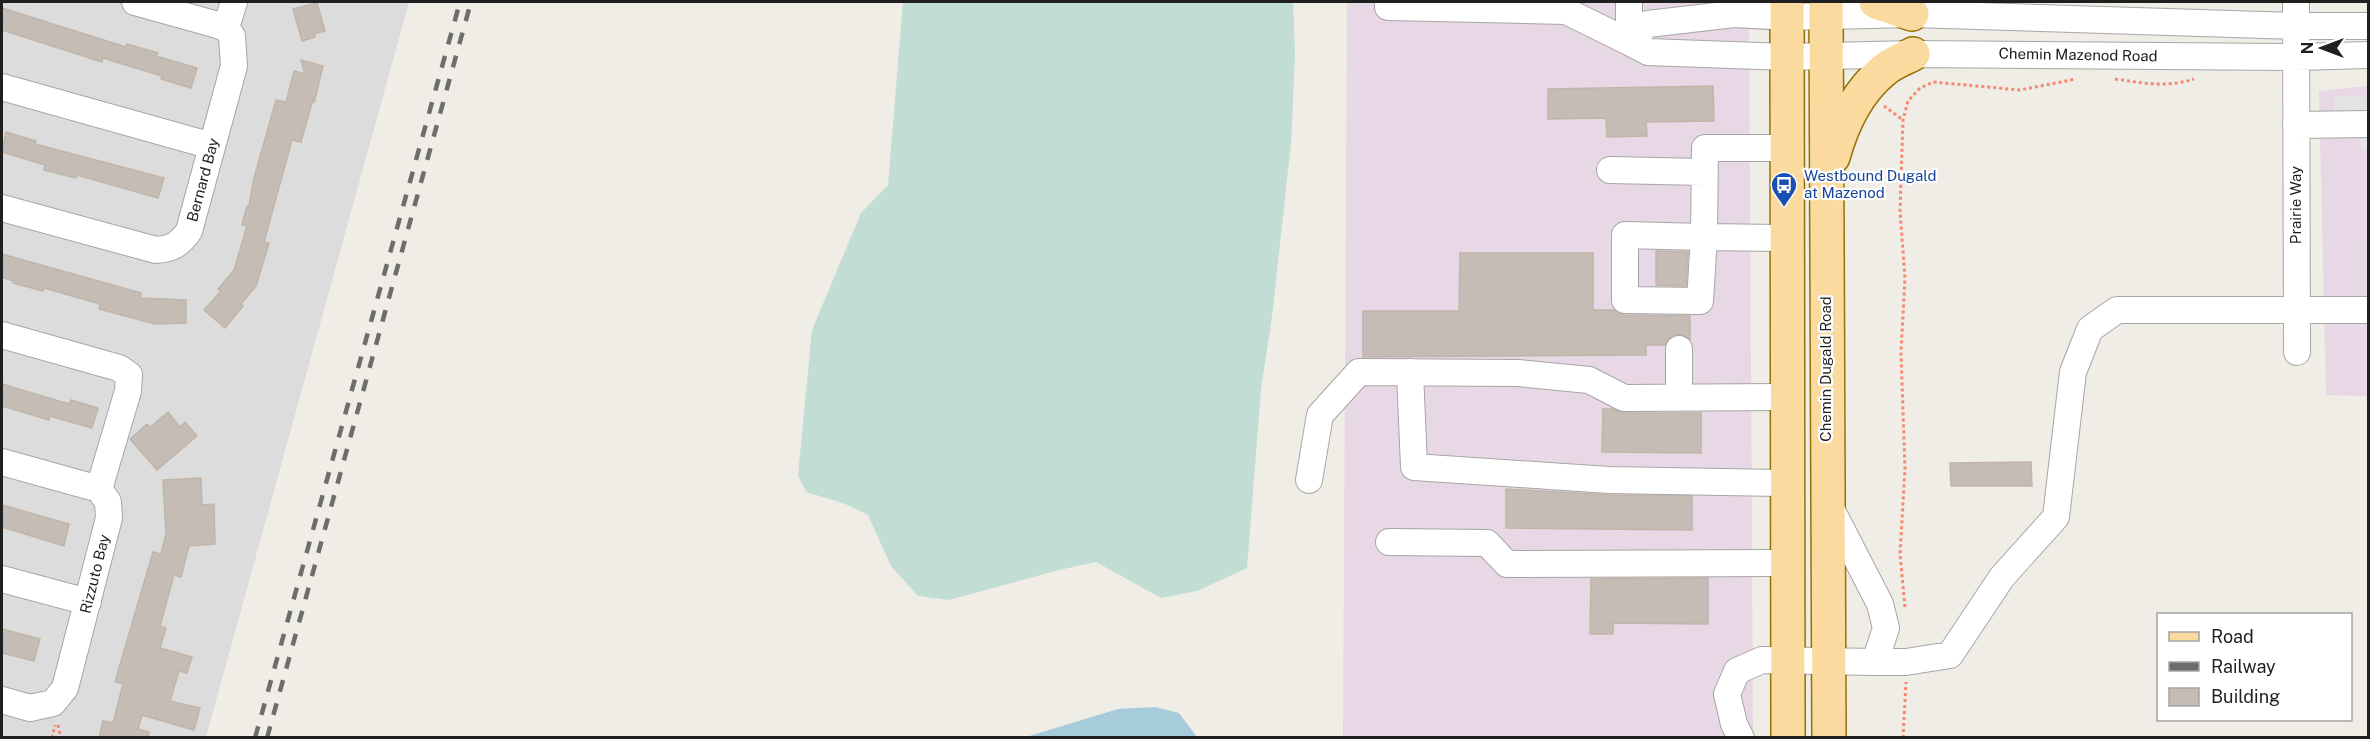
<svg xmlns="http://www.w3.org/2000/svg" width="2370" height="739" font-family="'Public Sans',sans-serif">
<style>
.residential{fill:#dddcdc}
.industrial{fill:#e8d7e4}
.wetland{fill:#c2ddd3}
.parking{fill:#e3e3e3}
.water{fill:#a6ccdc}
.building{fill:#c4bcb5;stroke:#c1b5a8;stroke-width:1.5}
.lines{fill:none;stroke-linecap:round;stroke-linejoin:round}
.minor-casing{stroke:#a6a6a6;stroke-width:28}
.major-casing{stroke:#977103;stroke-width:36}
.path{stroke:#f7876e;stroke-width:3;stroke-dasharray:3 3;stroke-linecap:butt}
.minor{stroke:#fff;stroke-width:26}
.major{stroke:#fada9f;stroke-width:33}
.rail{stroke:#6d6d6d;stroke-width:4.5;stroke-dasharray:12 12;stroke-linecap:butt}
.labels{text-anchor:middle;stroke-width:4.5;stroke-linejoin:round;paint-order:stroke}
.street-label{font-size:15px;fill:#1f1f1f;stroke:#fff}
.transit-label{font-size:15px;fill:#164399;stroke:#fff;text-anchor:start}
</style>
<rect width="100%" height="100%" fill="#efede5"/>
<path class="residential" d="M 2,2 L 409,2 L 206,737 L 2,737 Z"/>
<path class="industrial" d="M 1347,2 L 1749,2 L 1753,737 L 1343,738 Z
M 2368,86 L 2368,396 L 2326,395 L 2319,91 Z"/>
<path class="wetland" d="M 903,2 L 1293,2 L 1295,54 L 1291,143 L 1272,317 L 1261,389 L 1247,568 L 1197,591 L 1161,598 L 1096,562 L 1059,570 L 949,600 L 918,596 L 891,566 L 868,515 L 843,503 L 806,492 L 798,475 L 812,330 L 861,213 L 888,185 Z"/>
<path class="parking" d="M 2334,97 L 2368,97 L 2368,150 L 2361,150 L 2361,123 L 2334,123 Z
M 2365,242 L 2368,242 L 2368,327 L 2365,327 Z"/>
<path class="water" d="M 1155,707 L 1179,713 L 1197,737 L 1026,737 L 1118,709 Z"/>
<path class="building" d="M 317,3 L 325,31 L 314,34 L 315,37 L 302,41 L 293,9 Z
M 2,8 L 126,47 L 127,44 L 158,53 L 156,56 L 197,68 L 191,88 L 161,79 L 162,76 L 103,58 L 102,62 L 2,30 Z
M 301,60 L 323,66 L 314,103 L 313,99 L 301,142 L 292,140 L 264,242 L 269,243 L 256,286 L 241,304 L 243,306 L 225,328 L 204,310 L 221,291 L 218,289 L 234,270 L 247,226 L 242,225 L 247,206 L 249,206 L 254,178 L 276,100 L 286,102 L 294,71 L 305,74 Z
M 1713,86 L 1714,121 L 1646,122 L 1647,136 L 1607,137 L 1606,118 L 1548,119 L 1548,89 Z
M 6,132 L 36,141 L 35,144 L 164,178 L 158,198 L 77,175 L 76,178 L 44,170 L 45,165 L 2,152 Z
M 1656,251 L 1688,252 L 1686,286 L 1656,285 Z
M 1460,253 L 1593,253 L 1593,310 L 1614,310 L 1625,315 L 1690,316 L 1690,339 L 1678,334 L 1671,336 L 1665,345 L 1646,345 L 1646,355 L 1363,357 L 1363,311 L 1459,311 Z
M 2,254 L 141,293 L 140,298 L 186,300 L 186,323 L 155,324 L 99,309 L 100,304 L 44,288 L 43,291 L 13,283 L 13,281 L 2,277 Z
M 2,384 L 69,404 L 71,400 L 98,408 L 92,428 L 50,416 L 49,420 L 2,406 Z
M 1603,409 L 1612,409 L 1624,413 L 1701,413 L 1701,453 L 1602,452 Z
M 168,412 L 180,427 L 185,422 L 197,436 L 157,470 L 130,439 L 147,424 L 150,427 Z
M 2031,462 L 2032,486 L 1951,486 L 1950,463 Z
M 201,478 L 202,505 L 214,504 L 215,544 L 189,546 L 181,577 L 174,575 L 160,626 L 166,628 L 160,648 L 192,657 L 187,673 L 179,671 L 170,701 L 200,708 L 194,730 L 142,715 L 138,729 L 149,732 L 148,738 L 99,738 L 103,721 L 113,723 L 123,684 L 115,682 L 119,668 L 153,552 L 161,554 L 166,534 L 163,480 Z
M 1506,489 L 1609,495 L 1692,496 L 1692,530 L 1506,528 Z
M 2,505 L 69,524 L 64,546 L 2,527 Z
M 1708,578 L 1708,624 L 1613,623 L 1613,634 L 1590,634 L 1591,579 Z
M 2,629 L 40,639 L 34,661 L 2,653 Z"/>
<g class="lines">
<g class="minor-casing">
<path id="minor" d="M 1388,2 L 1388,7 L 1566,11 L 1629,42 L 1629,2
M 2296,2 L 2297,352
M 2368,26 L 2297,26 L 1912,14 L 1787,17 L 1734,14 L 1648,24 L 1629,42 L 1648,52 L 1787,57 L 1913,54 L 2297,57 L 2368,55
M 226,28 L 234,2
M 2,87 L 212,146
M 2296,125 L 2368,124
M 1787,148 L 1705,148 L 1704,237 L 1788,238
M 1610,170 L 1704,172
M 2,208 L 156,250 C 172,249 180,244 189,231 L 234,66 L 232,36 L 226,28 L 214,24 L 135,2
M 1625,235 L 1704,237 L 1700,301 L 1625,300 Z
M 2,335 L 119,368 L 129,375 L 128,391 L 99,489
M 1679,349 L 1679,398
M 1410,372 L 1414,467 L 1609,480 L 1787,483
M 2,462 L 99,489 L 108,502 L 109,518 L 65,688 L 53,703 L 30,708 L 2,700
M 1309,480 L 1320,415 L 1359,372 L 1518,373 L 1589,380 L 1624,398 L 1787,397
M 1389,542 L 1487,543 L 1507,564 L 1788,563
M 2,579 L 88,602
M 1875,662 L 1906,662 L 1950,655 L 2002,577 L 2056,517 L 2073,372 L 2090,329 L 2117,310 L 2368,310
M 1741,738 L 1734,724 L 1727,694 L 1737,671 L 1762,660 L 1875,662 L 1886,628 L 1880,604 L 1829,505"/>
</g>
<g class="major-casing">
<path id="major" d="M 1787,2 L 1788,738
M 1826,2 L 1829,738
M 1876,2 L 1912,14
M 1833,157 C 1842,124 1857,92 1884,70 C 1892,63 1903,59 1913,54"/>
</g>
<path class="path" d="M 2115,79 C 2143,83 2166,88 2194,79
M 1884,106 L 1903,120
M 1905,607 L 1900,554 L 1905,469 L 1901,352 L 1905,278 L 1900,211 L 1903,120 L 1908,101 L 1920,88 L 1933,82 L 2020,90 L 2076,79
M 58,725 L 61,738
M 52,738 L 55,725
M 1903,738 L 1906,682"/>
<use href="#minor" class="minor"/>
<use href="#major" class="major"/>
<path class="rail" d="M 255,738 L 460,2
M 267,738 L 471,2"/>
</g>
<defs>
<g id="bus-pin" transform="scale(1.35)"><path d="M0 17L-7.5 6A9.5 9.5 0 1 1 7.5 6Z" fill="#1a4fb4" stroke="#fff"/><path d="M-5-6H5V4H4V6H2V4H-2V6H-4V4H-5ZM-3.5-4V0h7V-4ZM-3.5 1.2v1.5H-2V1.2ZM2 1.2v1.5H3.5V1.2Z" fill="#fff"/></g>
</defs>
<g fill-rule="evenodd">
<use href="#bus-pin" x="1784" y="185"/>
</g>
<g class="labels">
<g class="street-label">
<text transform="translate(2078 55) rotate(1)" y="5">Chemin Mazenod Road</text>
<text transform="translate(203 180) rotate(-75)" y="5">Bernard Bay</text>
<text transform="translate(2296 205) rotate(-90)" y="5">Prairie Way</text>
<text transform="translate(1826 369) rotate(-90)" y="5">Chemin Dugald Road</text>
<text transform="translate(95 574) rotate(-76)" y="5">Rizzuto Bay</text>
</g>
<g class="transit-label">
<text x="1804" y="181">Westbound Dugald<tspan x="1804" dy="17">at Mazenod</tspan></text>
</g>
</g>
<rect width="2370" height="739" fill="none" stroke="#1f1f1f" stroke-width="6"/>
<rect x="2157" y="613" width="195" height="108" fill="#ffffff" stroke="#a5a5a5" stroke-width="1.5"/>
<rect x="2169" y="632" width="30" height="9" fill="#fada9f" stroke="#a5a5a5" stroke-width="1.5"/>
<text x="2211" y="643" font-size="18" fill="#1f1f1f">Road</text>
<rect x="2169" y="662" width="30" height="9" fill="#6d6d6d" stroke="#a5a5a5" stroke-width="1.5"/>
<text x="2211" y="673" font-size="18" fill="#1f1f1f">Railway</text>
<rect x="2169" y="688" width="30" height="18" fill="#c4bcb5" stroke="#a5a5a5" stroke-width="1.5"/>
<text x="2211" y="703" font-size="18" fill="#1f1f1f">Building</text>
<g transform="translate(2322 48) rotate(270)" stroke="#ffffff" stroke-width="4.5" paint-order="stroke">
<path d="M0-4.5L10 22L0 15L-10 22Z" fill="#1f1f1f"/>
<text y="-9" font-size="16" font-weight="bold" text-anchor="middle" fill="#1f1f1f">N</text>
</g>
</svg>
